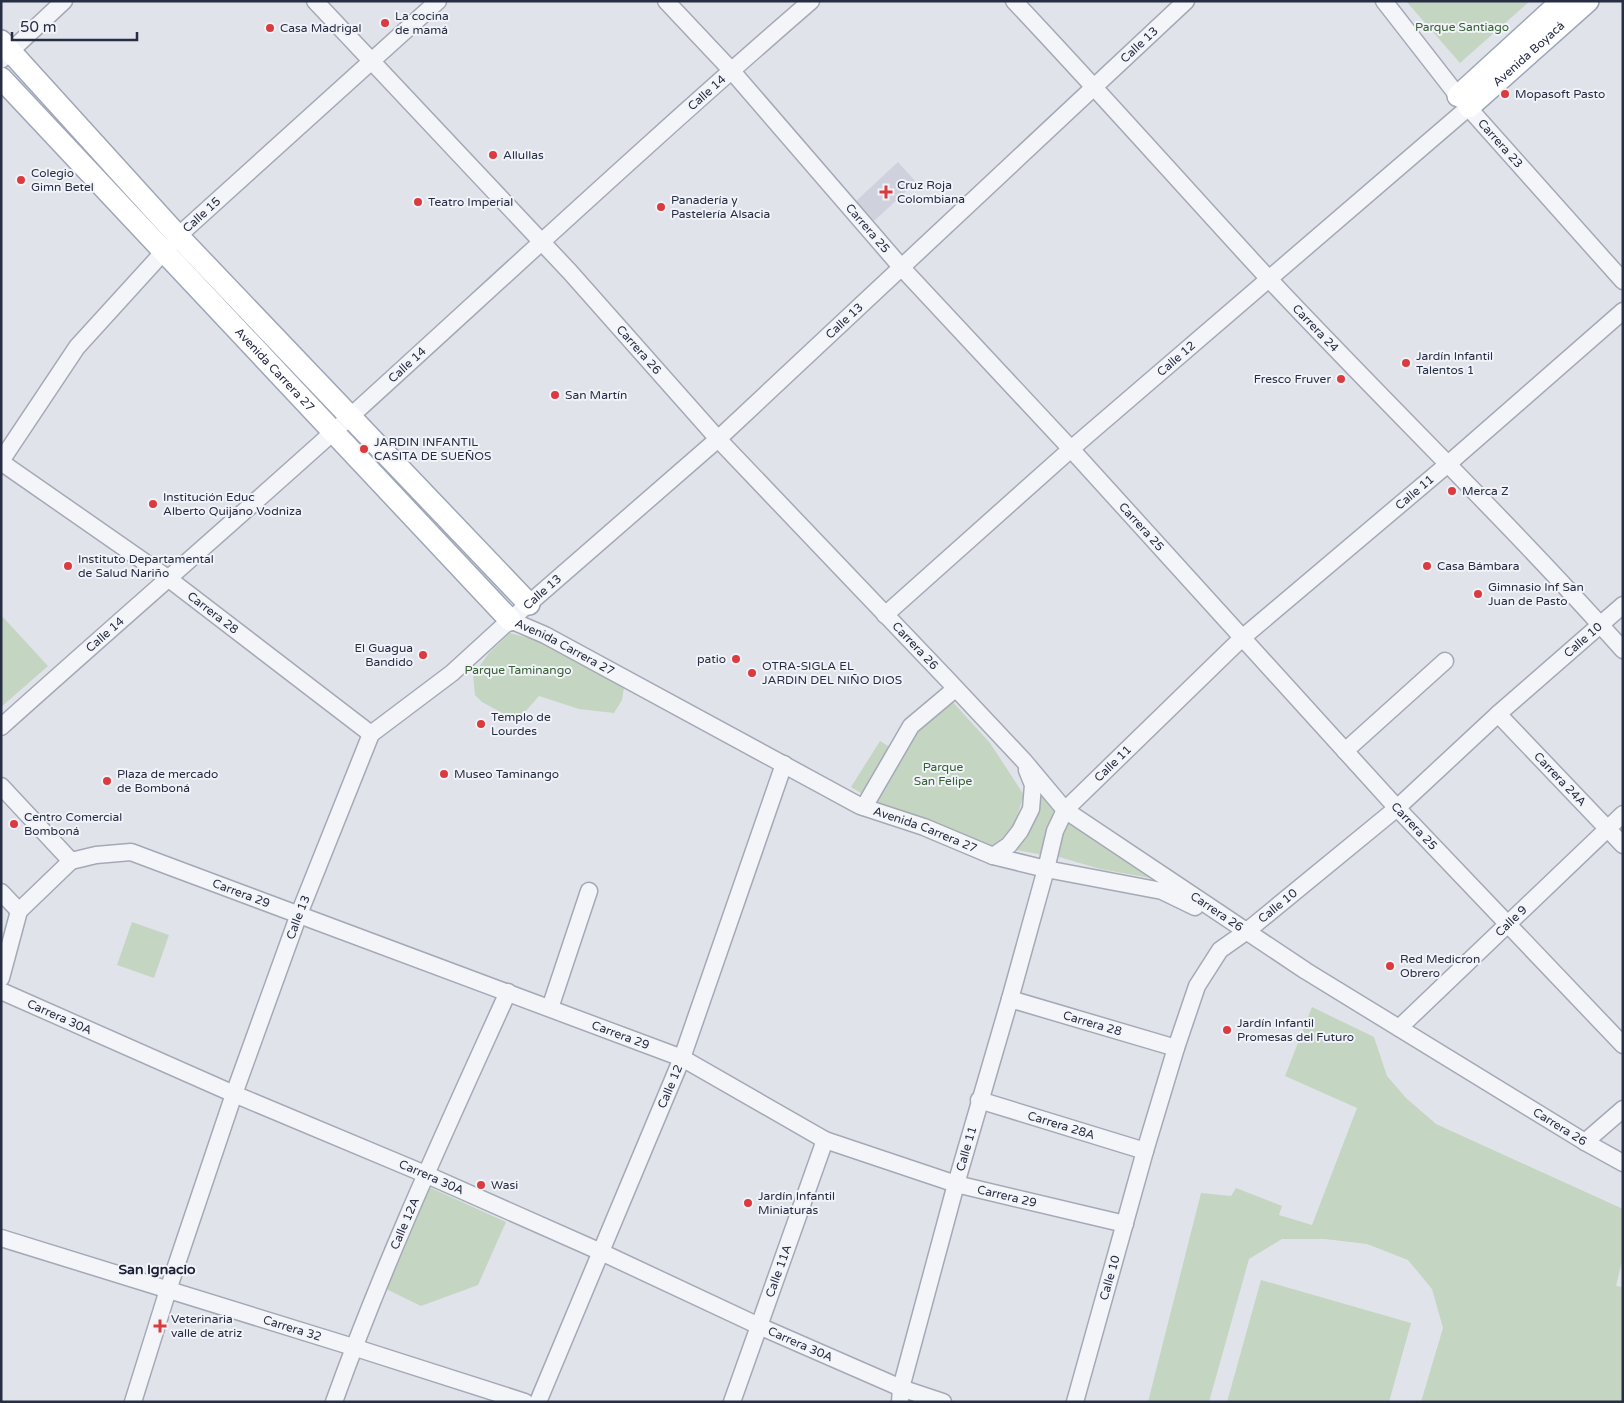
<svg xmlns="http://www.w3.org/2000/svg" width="1624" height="1403" font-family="'Varela Round',sans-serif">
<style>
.built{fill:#cfd2dd}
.green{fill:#c4d5c1}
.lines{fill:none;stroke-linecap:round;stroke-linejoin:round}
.minor-casing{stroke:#a5a9b6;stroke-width:19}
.major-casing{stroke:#9fa6b8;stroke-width:24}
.minor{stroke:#f4f5f9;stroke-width:16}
.major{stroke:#fff;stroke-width:21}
.poi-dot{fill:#da3b3e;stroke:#f1f3f8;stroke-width:2}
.labels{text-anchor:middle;stroke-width:4;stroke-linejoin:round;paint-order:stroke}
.poi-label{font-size:12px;fill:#272e44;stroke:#f1f3f8;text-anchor:start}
.park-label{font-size:12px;fill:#366133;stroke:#f1f3f8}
.street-label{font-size:12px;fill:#272e44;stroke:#f1f3f8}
.neighbourhood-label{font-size:14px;font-weight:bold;fill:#1a1f35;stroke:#f1f3f8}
</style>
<rect width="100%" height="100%" fill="#e1e3eb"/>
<path class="built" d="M 898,162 L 916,182 L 873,222 L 855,202 Z"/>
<path class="green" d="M 1406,1 L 1530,1 L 1460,63 Z
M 1,615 L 48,666 L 1,707 Z
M 510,633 L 554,645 L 624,688 L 622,700 L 614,713 L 579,709 L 539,696 L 517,721 L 482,702 L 475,695 L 473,675 L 489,653 Z
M 950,699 L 990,743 L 1024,795 L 1012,831 L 988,848 L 885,808 L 851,787 L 880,741 L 893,749 Z
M 1037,790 L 1060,812 L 1043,855 L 1011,849 Z
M 1068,819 L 1156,879 L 1100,869 L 1056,856 L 1061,829 Z
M 132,922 L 169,935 L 154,978 L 117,965 Z
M 1312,1007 L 1374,1037 L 1387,1076 L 1406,1098 L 1436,1124 L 1623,1209 L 1623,1257 L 1616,1286 L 1623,1287 L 1623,1402 L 1421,1402 L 1443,1328 L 1432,1289 L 1408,1260 L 1367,1244 L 1325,1239 L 1282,1239 L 1249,1259 L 1209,1402 L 1148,1402 L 1201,1193 L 1231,1196 L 1236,1188 L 1282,1206 L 1279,1215 L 1312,1225 L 1357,1108 L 1285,1076 Z
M 429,1187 L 506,1222 L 478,1285 L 421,1306 L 384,1288 Z
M 1261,1280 L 1411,1323 L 1389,1402 L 1227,1402 Z"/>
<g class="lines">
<g class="minor-casing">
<g id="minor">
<path id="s1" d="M 315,1 L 570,272 L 718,439 L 947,679 L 1024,761 L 1065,810 L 1306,971 L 1585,1142 L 1623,1163"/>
<path id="s2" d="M 666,1 L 731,70 L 902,268 L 1071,449 L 1397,808 L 1623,1045"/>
<path id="s3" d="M 1014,1 C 1100,92 1183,186 1268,278 C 1385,403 1509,522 1623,650"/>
<path id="s4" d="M 1384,1 L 1458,96 L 1623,281"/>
<path d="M 1,60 L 64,1"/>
<path id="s5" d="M 1,461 L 77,347 L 178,236 L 438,1"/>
<path id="s6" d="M 1,462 L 169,579 L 371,734"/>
<path id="s7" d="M 885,615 L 1071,449 L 1469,107"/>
<path id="s8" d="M 510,620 L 545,635 L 860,806 L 924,827 L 993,856 L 1046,869 L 1162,891 L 1195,907"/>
<path id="s9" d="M 1498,714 L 1623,845"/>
<path id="s10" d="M 1,727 C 118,622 236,520 352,415 C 505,276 655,136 811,1"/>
<path d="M 1345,751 L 1445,661"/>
<path d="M 1,786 L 71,861"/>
<path d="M 864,807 L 911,726 L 955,689"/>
<path d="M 993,856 L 1009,845 L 1020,831 L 1031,809 L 1033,785 L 1027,770"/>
<path d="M 1,892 L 19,911"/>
<path id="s11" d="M 1,978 L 19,911 L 71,861 L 96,855 L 131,852 L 682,1058 L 825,1140 L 956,1184 L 1125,1224"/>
<path id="s12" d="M 1,991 L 234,1094 L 425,1174 L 601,1252 L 759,1326 L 901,1388 L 943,1402"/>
<path id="s13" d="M 1010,999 L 1176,1048"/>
<path d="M 550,1008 L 589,891"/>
<path id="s14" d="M 1399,1028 L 1623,814"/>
<path id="s15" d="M 979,1100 L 1145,1151"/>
<path d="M 1585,1142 L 1623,1109"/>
<path id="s16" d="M 1,1238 L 353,1347 L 525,1402"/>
<path id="s17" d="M 133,1402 L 168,1290 L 234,1094 L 299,914 L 371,734 L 452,673 L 510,620 L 718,439 L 1186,1"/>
<path id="s18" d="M 334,1402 C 384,1262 447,1127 508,992"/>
<path id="s19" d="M 538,1402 L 682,1058 L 784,764"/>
<path id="s20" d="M 732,1402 L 825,1140"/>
<path id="s21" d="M 900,1402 L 901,1388 L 956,1184 L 1010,999 L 1046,869 L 1055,831 L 1065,810 L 1242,638 L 1448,464 L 1623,311"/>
<path id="s22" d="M 1075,1402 L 1145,1151 L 1176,1048 L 1197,986 L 1220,950 L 1247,931 L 1397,808 L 1498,714 L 1623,605"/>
</g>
</g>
<g class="major-casing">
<g id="major">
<path d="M 1,41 L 178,236 L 529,604"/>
<path id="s23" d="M 1,78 L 510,620"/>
<path d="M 1458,96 L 1562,1"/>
<path id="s24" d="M 1469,107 L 1588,1"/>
</g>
</g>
<use href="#minor" class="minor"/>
<use href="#major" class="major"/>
</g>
<g class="poi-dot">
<circle cx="385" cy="23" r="5"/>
<circle cx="270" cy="28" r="5"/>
<circle cx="1505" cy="94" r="5"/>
<circle cx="493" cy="155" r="5"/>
<circle cx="21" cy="180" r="5"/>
<path d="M883.5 184.5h5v5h5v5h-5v5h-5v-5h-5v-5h5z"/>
<circle cx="418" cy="202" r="5"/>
<circle cx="661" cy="207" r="5"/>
<circle cx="1406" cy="363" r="5"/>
<circle cx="1341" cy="379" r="5"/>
<circle cx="555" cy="395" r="5"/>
<circle cx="364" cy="449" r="5"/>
<circle cx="1452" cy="491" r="5"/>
<circle cx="153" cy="504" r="5"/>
<circle cx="68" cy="566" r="5"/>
<circle cx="1427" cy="566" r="5"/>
<circle cx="1478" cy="594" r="5"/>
<circle cx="423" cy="655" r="5"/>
<circle cx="736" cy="659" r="5"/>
<circle cx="752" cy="673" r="5"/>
<circle cx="481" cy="724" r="5"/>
<circle cx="444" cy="774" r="5"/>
<circle cx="107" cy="781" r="5"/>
<circle cx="14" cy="824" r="5"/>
<circle cx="1390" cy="966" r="5"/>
<circle cx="1227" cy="1030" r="5"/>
<circle cx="481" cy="1185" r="5"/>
<circle cx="748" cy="1203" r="5"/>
<path d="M157.5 1318.5h5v5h5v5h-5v5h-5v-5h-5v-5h5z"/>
</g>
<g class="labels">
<g class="poi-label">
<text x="395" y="20">La cocina<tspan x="395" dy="14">de mamá</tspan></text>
<text x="280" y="32">Casa Madrigal</text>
<text x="1515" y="98">Mopasoft Pasto</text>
<text x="503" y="159">Allullas</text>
<text x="31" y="177">Colegio<tspan x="31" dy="14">Gimn Betel</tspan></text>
<text x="897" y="189">Cruz Roja<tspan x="897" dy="14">Colombiana</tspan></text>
<text x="671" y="204">Panadería y<tspan x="671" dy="14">Pastelería Alsacia</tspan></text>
<text x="428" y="206">Teatro Imperial</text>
<text x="1416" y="360">Jardín Infantil<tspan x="1416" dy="14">Talentos 1</tspan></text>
<text x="1331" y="383" text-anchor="end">Fresco Fruver</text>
<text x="565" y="399">San Martín</text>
<text x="374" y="446">JARDIN INFANTIL<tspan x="374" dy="14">CASITA DE SUEÑOS</tspan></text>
<text x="1462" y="495">Merca Z</text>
<text x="163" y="501">Institución Educ<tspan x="163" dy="14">Alberto Quijano Vodniza</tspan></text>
<text x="78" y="563">Instituto Departamental<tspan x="78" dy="14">de Salud Nariño</tspan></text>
<text x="1437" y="570">Casa Bámbara</text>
<text x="1488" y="591">Gimnasio Inf San<tspan x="1488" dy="14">Juan de Pasto</tspan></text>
<text x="413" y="652" text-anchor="end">El Guagua<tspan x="413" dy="14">Bandido</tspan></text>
<text x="726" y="663" text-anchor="end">patio</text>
<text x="762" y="670">OTRA-SIGLA EL<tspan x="762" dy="14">JARDIN DEL NIÑO DIOS</tspan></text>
<text x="491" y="721">Templo de<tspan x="491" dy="14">Lourdes</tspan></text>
<text x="117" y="778">Plaza de mercado<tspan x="117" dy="14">de Bomboná</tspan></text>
<text x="454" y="778">Museo Taminango</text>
<text x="24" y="821">Centro Comercial<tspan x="24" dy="14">Bomboná</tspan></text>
<text x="1400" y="963">Red Medicron<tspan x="1400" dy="14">Obrero</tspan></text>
<text x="1237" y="1027">Jardín Infantil<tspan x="1237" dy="14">Promesas del Futuro</tspan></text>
<text x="491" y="1189">Wasi</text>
<text x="758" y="1200">Jardín Infantil<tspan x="758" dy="14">Miniaturas</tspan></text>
<text x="171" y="1323">Veterinaria<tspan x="171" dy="14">valle de atriz</tspan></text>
</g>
<g class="park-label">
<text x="1462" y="31">Parque Santiago</text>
<text x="518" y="674">Parque Taminango</text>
<text x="943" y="771">Parque<tspan x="943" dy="14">San Felipe</tspan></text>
</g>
<g class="street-label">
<text dy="4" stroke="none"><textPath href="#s17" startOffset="1742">Calle 13</textPath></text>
<text dy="4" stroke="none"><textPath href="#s24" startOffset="80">Avenida Boyacá</textPath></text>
<text dy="4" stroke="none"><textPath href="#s10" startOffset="949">Calle 14</textPath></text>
<text dy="4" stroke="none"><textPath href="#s4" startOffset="184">Carrera 23</textPath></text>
<text dy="4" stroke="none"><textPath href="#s5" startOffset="319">Calle 15</textPath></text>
<text dy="4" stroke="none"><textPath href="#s2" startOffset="304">Carrera 25</textPath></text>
<text dy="4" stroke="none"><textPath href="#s17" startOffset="1338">Calle 13</textPath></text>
<text dy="4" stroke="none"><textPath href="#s3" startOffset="445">Carrera 24</textPath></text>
<text dy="4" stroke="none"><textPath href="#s1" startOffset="476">Carrera 26</textPath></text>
<text dy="4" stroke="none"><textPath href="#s7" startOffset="388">Calle 12</textPath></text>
<text dy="4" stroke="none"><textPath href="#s10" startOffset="544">Calle 14</textPath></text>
<text dy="4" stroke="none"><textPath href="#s23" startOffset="400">Avenida Carrera 27</textPath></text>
<text dy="4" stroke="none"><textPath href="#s21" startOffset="1088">Calle 11</textPath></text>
<text dy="4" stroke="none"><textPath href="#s2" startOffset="709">Carrera 25</textPath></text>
<text dy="4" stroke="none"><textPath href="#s17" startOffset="932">Calle 13</textPath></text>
<text dy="4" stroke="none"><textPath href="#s6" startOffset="260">Carrera 28</textPath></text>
<text dy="4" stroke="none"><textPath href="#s10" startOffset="139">Calle 14</textPath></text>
<text dy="4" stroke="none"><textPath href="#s22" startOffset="954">Calle 10</textPath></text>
<text dy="4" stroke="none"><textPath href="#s1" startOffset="881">Carrera 26</textPath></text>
<text dy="4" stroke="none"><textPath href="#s8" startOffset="61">Avenida Carrera 27</textPath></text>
<text dy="4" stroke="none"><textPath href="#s21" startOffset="682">Calle 11</textPath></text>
<text dy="4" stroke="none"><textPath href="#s9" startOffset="90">Carrera 24A</textPath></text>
<text dy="4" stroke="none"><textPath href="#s2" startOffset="1114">Carrera 25</textPath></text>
<text dy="4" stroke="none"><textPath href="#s8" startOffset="466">Avenida Carrera 27</textPath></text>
<text dy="4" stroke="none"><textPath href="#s11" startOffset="320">Carrera 29</textPath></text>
<text dy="4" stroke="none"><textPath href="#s22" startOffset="549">Calle 10</textPath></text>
<text dy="4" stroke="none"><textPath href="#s1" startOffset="1286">Carrera 26</textPath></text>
<text dy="4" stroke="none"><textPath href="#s17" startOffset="512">Calle 13</textPath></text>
<text dy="4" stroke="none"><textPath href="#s14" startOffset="155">Calle 9</textPath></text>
<text dy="4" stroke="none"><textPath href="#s12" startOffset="64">Carrera 30A</textPath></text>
<text dy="4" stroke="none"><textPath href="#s13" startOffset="86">Carrera 28</textPath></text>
<text dy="4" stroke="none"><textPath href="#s11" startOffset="725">Carrera 29</textPath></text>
<text dy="4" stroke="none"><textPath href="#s19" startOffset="342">Calle 12</textPath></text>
<text dy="4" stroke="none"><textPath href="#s15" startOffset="86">Carrera 28A</textPath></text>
<text dy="4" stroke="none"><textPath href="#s1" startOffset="1691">Carrera 26</textPath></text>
<text dy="4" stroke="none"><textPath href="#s21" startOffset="262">Calle 11</textPath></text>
<text dy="4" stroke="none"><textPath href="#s12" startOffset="469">Carrera 30A</textPath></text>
<text dy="4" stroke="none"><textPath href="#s11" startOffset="1146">Carrera 29</textPath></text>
<text dy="4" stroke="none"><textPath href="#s18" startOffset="192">Calle 12A</textPath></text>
<text dy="4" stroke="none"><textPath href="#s20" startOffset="139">Calle 11A</textPath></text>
<text dy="4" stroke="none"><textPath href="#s22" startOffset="129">Calle 10</textPath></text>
<text dy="4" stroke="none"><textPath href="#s16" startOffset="305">Carrera 32</textPath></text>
<text dy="4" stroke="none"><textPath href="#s12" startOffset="874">Carrera 30A</textPath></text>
</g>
<g class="neighbourhood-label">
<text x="157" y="1274">San Ignacio</text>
</g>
</g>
<rect width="1624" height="1403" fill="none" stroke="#272e44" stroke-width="5"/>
<path d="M12 32v8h125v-8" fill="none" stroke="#272e44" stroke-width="2.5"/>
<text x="20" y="32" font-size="15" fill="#272e44" stroke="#f1f3f8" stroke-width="4" paint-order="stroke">50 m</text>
</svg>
